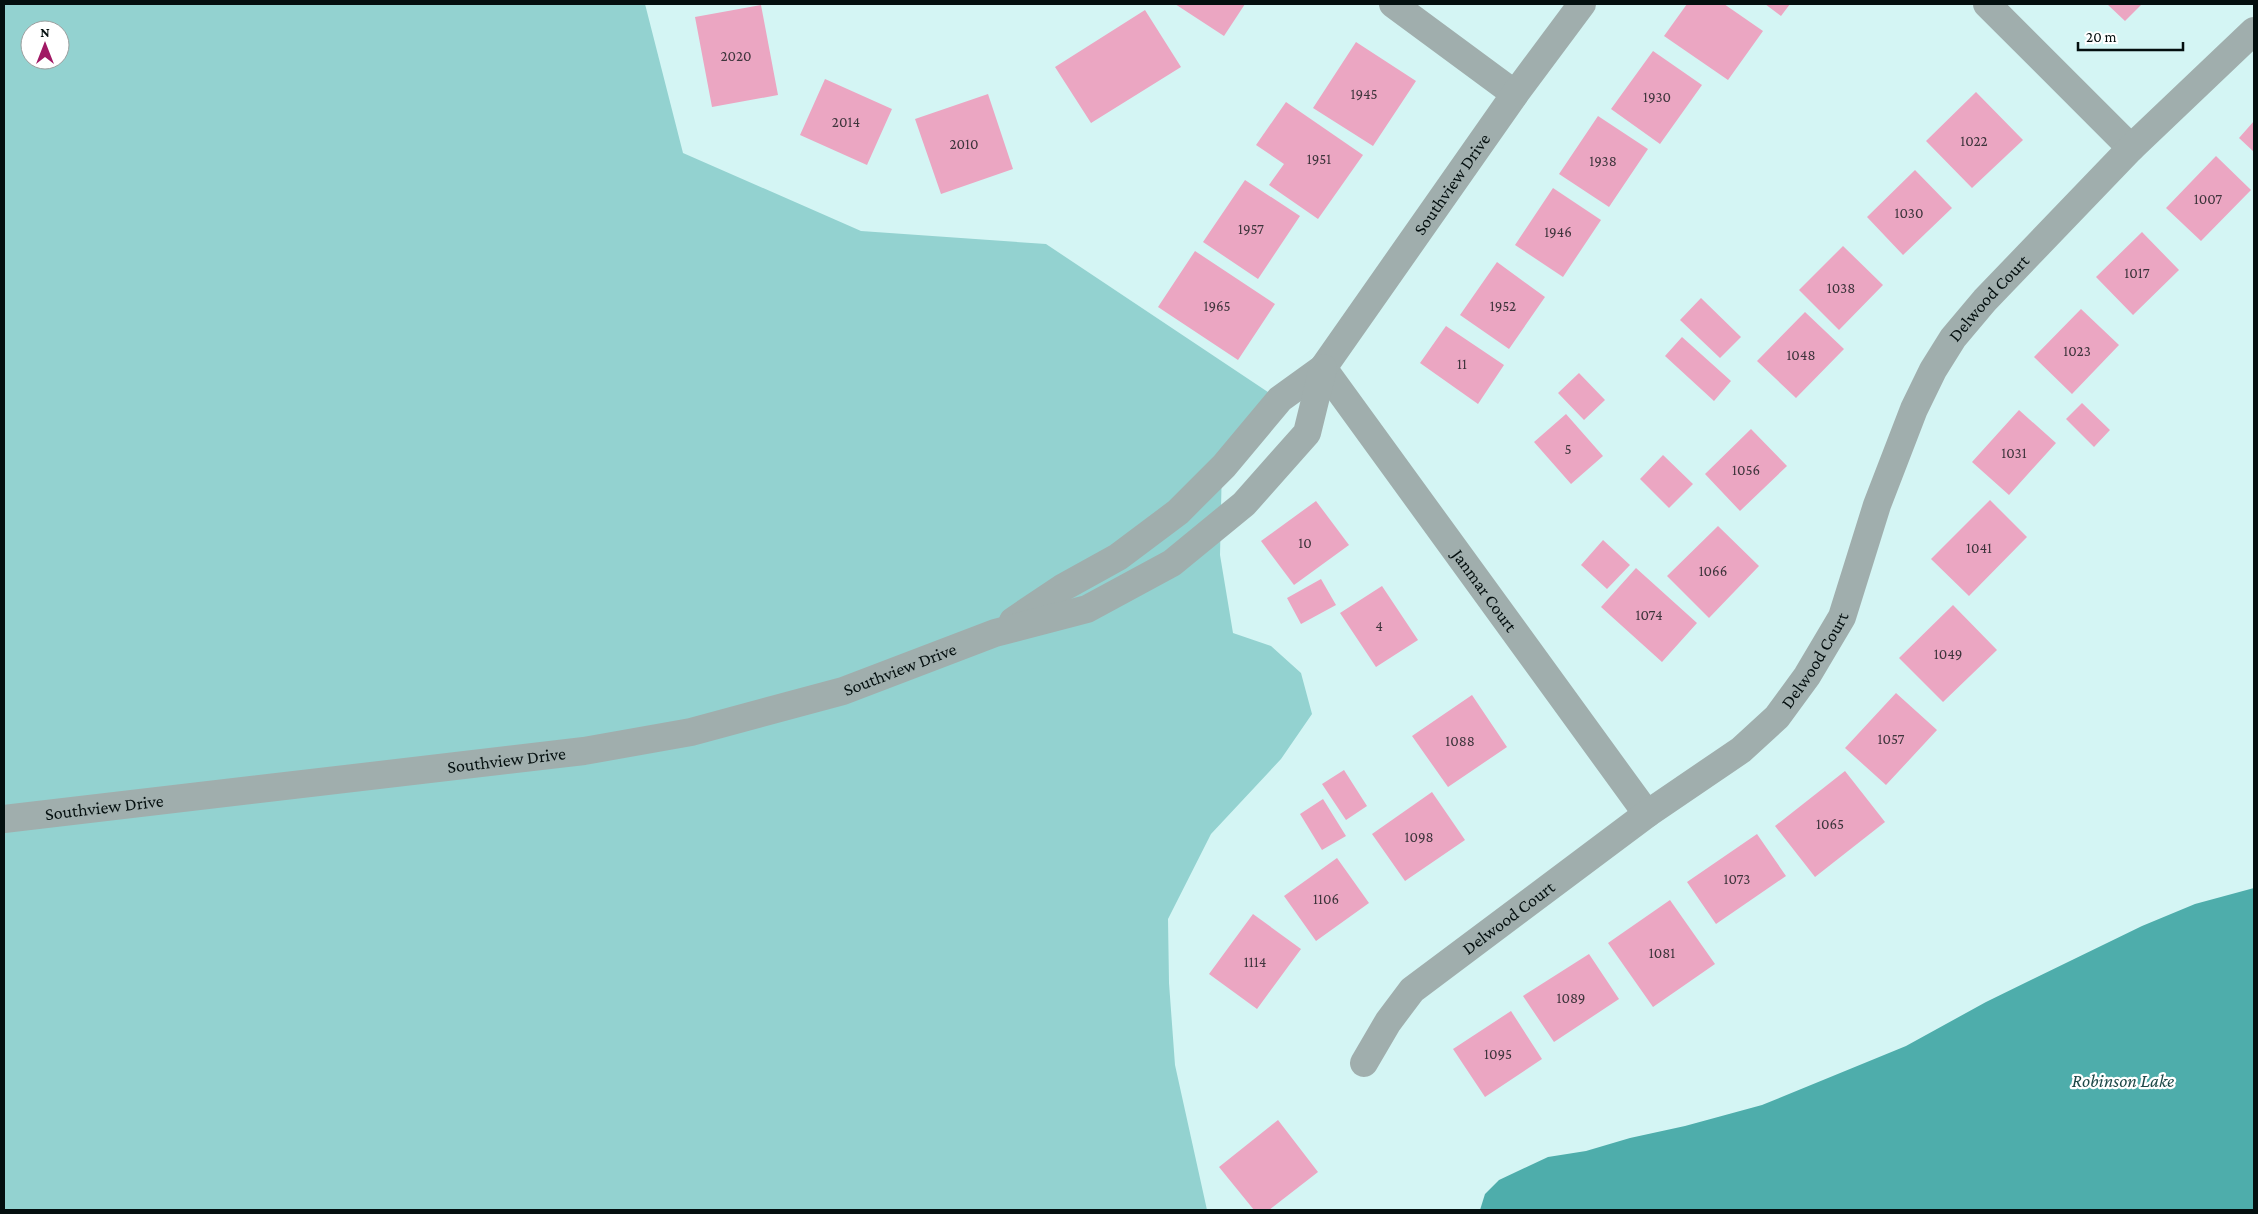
<svg xmlns="http://www.w3.org/2000/svg" width="2258" height="1214" font-family="'Crimson Pro',serif">
<style>
.green{fill:#93d2d0;fill-rule:evenodd}
.water{fill:#4eadab}
.building{fill:#eba6c2}
.lines{fill:none;stroke-linecap:round;stroke-linejoin:round}
.minor{stroke:#a0aead;stroke-width:28}
.labels{text-anchor:middle;stroke-width:4.5;stroke-linejoin:round;paint-order:stroke}
.number-label{font-size:15px;fill:#3e353c}
.street-label{font-size:18px;fill:#040f0f;stroke:#fff}
.water-label{font-size:19px;font-style:italic;fill:#1e4948;stroke:#fff}
</style>
<rect width="100%" height="100%" fill="#d4f5f4"/>
<path class="green" d="M 4,4 L 645,4 L 683,153 L 861,231 L 1046,244 L 1277,398 L 1222,463 L 1220,555 L 1233,633 L 1271,646 L 1301,673 L 1312,714 L 1281,759 L 1211,834 L 1168,919 L 1169,983 L 1175,1065 L 1207,1210 L 4,1210 ZM 30,30 L 60,30 L 60,60 L 30,60 Z"/>
<path class="water" d="M 2254,888 L 2254,1210 L 1480,1210 L 1485,1194 L 1499,1180 L 1548,1157 L 1586,1151 L 1630,1138 L 1685,1126 L 1762,1105 L 1906,1046 L 1986,1002 L 2142,926 L 2195,904 Z"/>
<path class="building" d="M 1175,4 L 1245,4 L 1224,36 Z
M 1687,4 L 1724,4 L 1763,31 L 1728,80 L 1664,36 Z
M 1765,4 L 1790,4 L 1781,16 Z
M 2107,4 L 2142,4 L 2125,21 Z
M 761,5 L 778,95 L 712,107 L 695,17 Z
M 1145,10 L 1181,67 L 1091,123 L 1055,67 Z
M 1356,42 L 1416,81 L 1373,146 L 1313,108 Z
M 1653,51 L 1702,85 L 1660,144 L 1611,109 Z
M 825,79 L 892,109 L 867,165 L 800,135 Z
M 1976,92 L 2023,140 L 1972,188 L 1926,141 Z
M 988,94 L 1013,169 L 941,194 L 915,119 Z
M 1286,102 L 1363,155 L 1318,219 L 1269,185 L 1284,164 L 1256,145 Z
M 1598,116 L 1648,149 L 1609,207 L 1559,174 Z
M 2254,121 L 2254,152 L 2239,138 Z
M 2216,156 L 2251,190 L 2201,241 L 2166,208 Z
M 1915,170 L 1952,208 L 1903,255 L 1867,217 Z
M 1245,180 L 1300,216 L 1258,279 L 1203,242 Z
M 1553,188 L 1601,220 L 1563,277 L 1515,245 Z
M 2142,232 L 2179,270 L 2133,315 L 2096,277 Z
M 1843,246 L 1883,285 L 1839,330 L 1799,290 Z
M 1195,251 L 1275,304 L 1238,360 L 1158,307 Z
M 1497,262 L 1545,297 L 1509,349 L 1460,315 Z
M 1701,298 L 1741,337 L 1720,358 L 1680,320 Z
M 2081,309 L 2119,345 L 2072,394 L 2034,357 Z
M 1805,312 L 1844,349 L 1796,398 L 1757,361 Z
M 1446,326 L 1504,365 L 1478,404 L 1420,363 Z
M 1682,337 L 1731,381 L 1714,401 L 1665,356 Z
M 1579,373 L 1605,400 L 1584,420 L 1558,393 Z
M 2082,403 L 2110,430 L 2094,447 L 2066,419 Z
M 2019,410 L 2056,443 L 2009,495 L 1972,462 Z
M 1566,414 L 1603,456 L 1571,484 L 1534,442 Z
M 1751,429 L 1787,466 L 1740,511 L 1705,474 Z
M 1663,455 L 1693,484 L 1669,508 L 1640,479 Z
M 1990,500 L 2027,537 L 1969,596 L 1931,559 Z
M 1316,501 L 1349,545 L 1294,585 L 1261,541 Z
M 1718,526 L 1759,566 L 1709,618 L 1667,576 Z
M 1603,540 L 1630,565 L 1607,589 L 1581,565 Z
M 1636,568 L 1697,623 L 1662,662 L 1601,607 Z
M 1321,579 L 1336,605 L 1301,624 L 1287,598 Z
M 1382,586 L 1418,640 L 1376,667 L 1340,613 Z
M 1953,605 L 1997,650 L 1943,702 L 1899,658 Z
M 1896,693 L 1937,730 L 1886,785 L 1845,748 Z
M 1472,695 L 1507,747 L 1448,787 L 1412,736 Z
M 1344,770 L 1367,806 L 1346,820 L 1322,784 Z
M 1845,771 L 1885,822 L 1815,877 L 1775,826 Z
M 1432,792 L 1465,840 L 1405,881 L 1372,834 Z
M 1323,799 L 1346,836 L 1322,850 L 1300,814 Z
M 1757,834 L 1786,876 L 1716,924 L 1687,882 Z
M 1337,858 L 1369,903 L 1316,941 L 1284,896 Z
M 1670,900 L 1715,964 L 1653,1007 L 1608,943 Z
M 1253,914 L 1301,949 L 1257,1009 L 1209,974 Z
M 1589,954 L 1619,999 L 1554,1042 L 1523,996 Z
M 1511,1011 L 1542,1059 L 1485,1097 L 1453,1049 Z
M 1278,1120 L 1318,1172 L 1269,1210 L 1254,1210 L 1219,1167 Z"/>
<g class="lines">
<g class="minor">
<path d="M 1393,4 L 1515,94"/>
<path d="M 1987,4 L 2131,148"/>
<path id="s1" d="M 1323,368 L 1647,814"/>
<path id="s2" d="M 1013,621 L 1062,588 L 1118,557 L 1178,512 L 1224,466 L 1280,399 L 1323,368 L 1515,94 L 1582,4"/>
<path id="s3" d="M 4,819 L 584,751 L 691,732 L 843,691 L 995,633 L 1087,609 L 1172,563 L 1244,504 L 1307,433 L 1323,368"/>
<path id="s4" d="M 1364,1063 L 1388,1022 L 1412,990 L 1647,814 L 1741,750 L 1777,717 L 1807,676 L 1842,617 L 1877,505 L 1914,409 L 1933,370 L 1953,338 L 1985,300 L 2131,148 L 2254,31"/>
</g>
</g>
<g class="labels">
<g class="number-label">
<text x="736" y="61">2020</text>
<text x="1364" y="99">1945</text>
<text x="1657" y="102">1930</text>
<text x="846" y="127">2014</text>
<text x="1974" y="146">1022</text>
<text x="964" y="149">2010</text>
<text x="1319" y="164">1951</text>
<text x="1603" y="166">1938</text>
<text x="2208" y="204">1007</text>
<text x="1909" y="218">1030</text>
<text x="1251" y="234">1957</text>
<text x="1558" y="237">1946</text>
<text x="2137" y="278">1017</text>
<text x="1841" y="293">1038</text>
<text x="1217" y="311">1965</text>
<text x="1503" y="311">1952</text>
<text x="2077" y="356">1023</text>
<text x="1801" y="360">1048</text>
<text x="1462" y="369">11</text>
<text x="1568" y="454">5</text>
<text x="2014" y="458">1031</text>
<text x="1746" y="475">1056</text>
<text x="1305" y="548">10</text>
<text x="1979" y="553">1041</text>
<text x="1713" y="576">1066</text>
<text x="1649" y="620">1074</text>
<text x="1379" y="631">4</text>
<text x="1948" y="659">1049</text>
<text x="1891" y="744">1057</text>
<text x="1460" y="746">1088</text>
<text x="1830" y="829">1065</text>
<text x="1419" y="842">1098</text>
<text x="1737" y="884">1073</text>
<text x="1326" y="904">1106</text>
<text x="1662" y="958">1081</text>
<text x="1255" y="967">1114</text>
<text x="1571" y="1003">1089</text>
<text x="1498" y="1059">1095</text>
</g>
<g class="street-label">
<text dy="6" stroke="none"><textPath href="#s2" startOffset="628">Southview Drive</textPath></text>
<text dy="6" stroke="none"><textPath href="#s4" startOffset="1018">Delwood Court</textPath></text>
<text dy="6" stroke="none"><textPath href="#s1" startOffset="275">Janmar Court</textPath></text>
<text dy="6" stroke="none"><textPath href="#s4" startOffset="612">Delwood Court</textPath></text>
<text dy="6" stroke="none"><textPath href="#s3" startOffset="911">Southview Drive</textPath></text>
<text dy="6" stroke="none"><textPath href="#s3" startOffset="506">Southview Drive</textPath></text>
<text dy="6" stroke="none"><textPath href="#s3" startOffset="101">Southview Drive</textPath></text>
<text dy="6" stroke="none"><textPath href="#s4" startOffset="208">Delwood Court</textPath></text>
</g>
<g class="water-label">
<text x="2123" y="1087">Robinson Lake</text>
</g>
</g>
<rect width="2258" height="1214" fill="none" stroke="#040f0f" stroke-width="10"/>
<g transform="translate(45 45)"><circle r="24" fill="#ffffff" stroke="#9b9f9f"/>
<path d="M0-4L9 19L0 12L-9 19Z" fill="#a11864"/>
<text y="-8" font-size="14" font-weight="bold" text-anchor="middle" fill="#040f0f">N</text>
</g>
<path d="M2078 42v8h105v-8" fill="none" stroke="#040f0f" stroke-width="2.5"/>
<text x="2086" y="42" font-size="15" fill="#040f0f" stroke="#ffffff" stroke-width="4" paint-order="stroke">20 m</text>
</svg>
